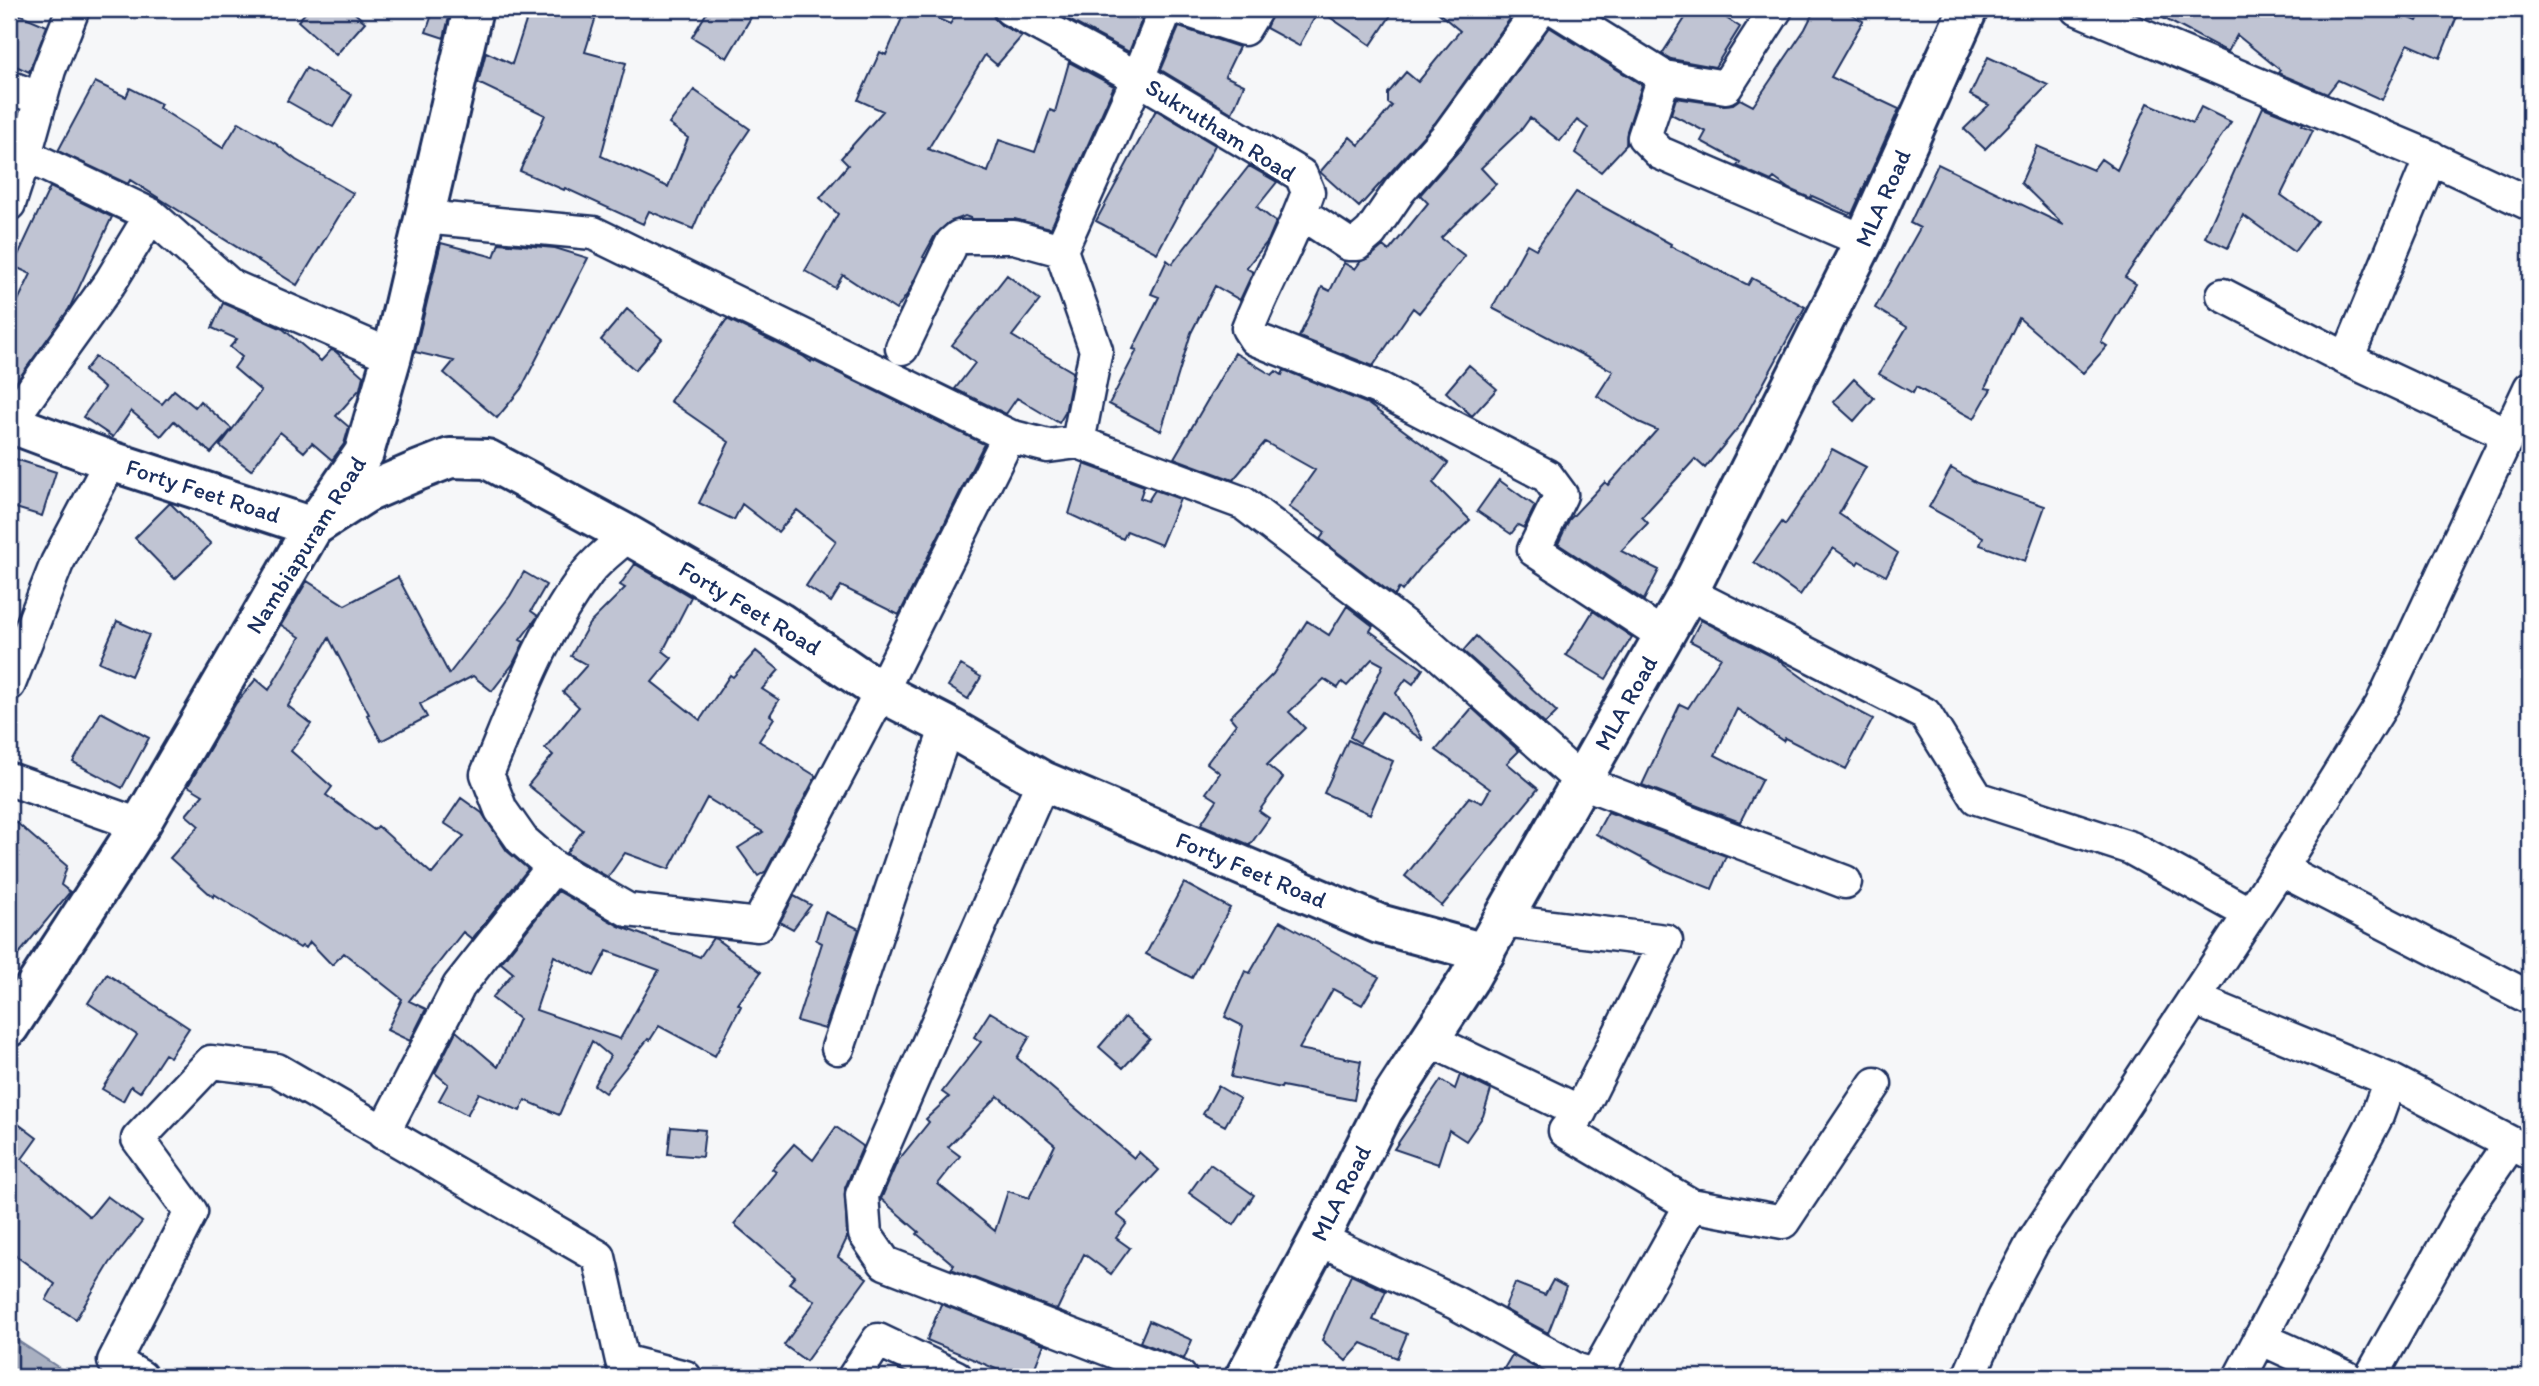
<svg xmlns="http://www.w3.org/2000/svg" width="2539" height="1386" font-family="Itim,sans-serif">
<style>
.water{fill:#a9b0c1;stroke:#707c99;stroke-width:2}
.building{fill:#c0c4d3;stroke:#1b2f5e;stroke-width:2;fill-rule:evenodd}
.lines{fill:none;stroke-linecap:round;stroke-linejoin:round}
.minor-casing{stroke:#1b2f5e;stroke-width:37}
.tertiary-casing{stroke:#1b2f5e;stroke-width:44}
.secondary-casing{stroke:#1b2f5e;stroke-width:44}
.minor{stroke:#fff;stroke-width:32}
.tertiary{stroke:#fff;stroke-width:38}
.secondary{stroke:#fff;stroke-width:38}
.labels{text-anchor:middle;stroke-width:7;stroke-linejoin:round;paint-order:stroke}
.street-label{font-size:24px;fill:#1b2f5e;stroke:#fff}
</style>
<rect width="100%" height="100%" fill="#f6f7f9"/>
<filter id="ink" filterUnits="userSpaceOnUse"><feTurbulence type="fractalNoise" baseFrequency=".0143" numOctaves="2"/><feDisplacementMap in="SourceGraphic" scale="14" xChannelSelector="R" yChannelSelector="G"/><feConvolveMatrix kernelMatrix="1 2 1 2 8 2 1 2 1" color-interpolation-filters="sRGB"/></filter>
<g filter="url(#ink)">
<path class="water" d="M 9,1335 L 73,1377 L 9,1377 Z"/>
<path class="building" d="M 309,9 L 350,9 L 365,22 L 336,55 L 298,21 Z
M 434,9 L 451,9 L 444,38 L 426,32 Z
M 530,9 L 581,10 L 595,20 L 585,52 L 626,63 L 601,156 L 668,187 L 688,138 L 669,124 L 694,90 L 750,129 L 712,185 L 693,229 L 649,211 L 643,224 L 565,188 L 564,190 L 520,171 L 545,115 L 478,83 L 486,52 L 512,64 Z
M 709,9 L 756,9 L 727,58 L 692,37 Z
M 906,9 L 916,9 L 950,24 L 960,9 L 992,9 L 994,18 L 1001,25 L 1022,36 L 997,65 L 985,55 L 928,149 L 988,172 L 999,140 L 1035,152 L 1050,110 L 1055,112 L 1069,62 L 1114,86 L 1051,228 L 1014,219 L 973,219 L 965,216 L 948,223 L 935,235 L 923,257 L 925,258 L 908,293 L 896,310 L 843,275 L 835,288 L 805,271 L 838,214 L 820,198 L 848,165 L 841,158 L 883,111 L 858,100 L 880,52 L 886,55 Z
M 1048,9 L 1122,9 L 1142,19 L 1129,52 Z
M 1274,9 L 1395,9 L 1371,45 L 1319,10 L 1299,46 L 1266,28 Z
M 1434,9 L 1517,9 L 1435,123 L 1359,207 L 1320,172 L 1350,137 L 1359,145 L 1392,106 L 1388,103 L 1388,93 L 1406,72 L 1418,82 L 1460,31 Z
M 1691,9 L 1712,9 L 1740,27 L 1715,67 L 1671,59 L 1662,54 Z
M 1815,9 L 1842,9 L 1863,21 L 1831,77 L 1899,109 L 1852,214 L 1812,196 L 1810,198 L 1789,189 L 1774,178 L 1771,181 L 1737,166 L 1740,162 L 1701,141 L 1706,132 L 1671,114 L 1676,98 L 1724,105 L 1733,104 L 1740,99 L 1753,106 L 1805,29 Z
M 2146,9 L 2388,9 L 2417,21 L 2423,9 L 2445,9 L 2458,14 L 2440,58 L 2408,44 L 2382,100 L 2338,80 L 2327,94 L 2278,73 L 2280,70 L 2237,35 L 2228,52 Z
M 9,10 L 47,26 L 29,72 L 9,63 Z
M 1179,27 L 1239,47 L 1225,76 L 1244,85 L 1232,113 L 1161,70 Z
M 1549,27 L 1642,85 L 1627,131 L 1626,145 L 1601,172 L 1575,153 L 1588,128 L 1577,120 L 1560,141 L 1530,118 L 1521,130 L 1481,168 L 1496,184 L 1441,238 L 1465,256 L 1419,313 L 1413,308 L 1373,366 L 1299,337 L 1322,287 L 1330,291 L 1344,263 L 1355,269 L 1361,261 L 1369,258 L 1383,246 L 1389,251 L 1428,203 L 1420,195 L 1464,145 Z
M 1988,57 L 2048,85 L 1985,149 L 1964,129 L 1989,105 L 1970,95 Z
M 306,68 L 352,95 L 333,127 L 287,101 Z
M 95,82 L 126,97 L 130,88 L 161,104 L 159,108 L 223,148 L 239,122 L 276,144 L 296,160 L 353,193 L 297,285 L 130,180 L 128,184 L 58,151 Z
M 2148,103 L 2193,123 L 2201,107 L 2231,122 L 2125,277 L 2136,284 L 2101,342 L 2107,346 L 2083,373 L 2019,318 L 1985,388 L 1991,389 L 1974,419 L 1916,387 L 1913,393 L 1879,374 L 1907,327 L 1875,308 L 1920,228 L 1910,223 L 1938,164 L 2064,225 L 2021,183 L 2037,146 L 2093,170 L 2101,159 L 2117,170 Z
M 2263,107 L 2303,123 L 2302,125 L 2313,130 L 2281,195 L 2317,221 L 2294,252 L 2243,215 L 2228,248 L 2205,237 Z
M 1156,110 L 1215,145 L 1157,253 L 1096,221 Z
M 1249,166 L 1277,182 L 1257,207 L 1276,222 L 1268,241 L 1246,268 L 1253,272 L 1240,300 L 1215,286 L 1191,333 L 1161,431 L 1109,404 L 1137,350 L 1133,349 L 1159,297 L 1151,294 L 1167,260 L 1172,264 Z
M 50,187 L 112,217 L 69,309 L 9,392 L 9,319 L 31,274 L 13,266 Z
M 1576,192 L 1671,244 L 1670,246 L 1748,285 L 1752,278 L 1805,307 L 1742,423 L 1705,468 L 1695,459 L 1642,517 L 1648,523 L 1621,551 L 1659,570 L 1644,600 L 1558,544 L 1569,520 L 1605,482 L 1608,485 L 1657,430 L 1639,422 L 1597,396 L 1613,371 L 1492,308 L 1527,244 L 1536,249 Z
M 441,243 L 494,257 L 499,243 L 555,248 L 588,258 L 521,389 L 497,418 L 444,373 L 454,361 L 415,352 Z
M 1007,275 L 1040,300 L 1012,336 L 1073,372 L 1065,413 L 1059,423 L 1017,398 L 1006,414 L 955,389 L 975,363 L 952,345 Z
M 223,303 L 283,329 L 321,361 L 331,350 L 335,351 L 363,376 L 360,389 L 336,416 L 349,427 L 344,444 L 332,460 L 312,443 L 304,452 L 280,432 L 251,470 L 220,446 L 261,391 L 234,368 L 242,357 L 230,347 L 237,339 L 212,328 Z
M 627,309 L 662,339 L 635,370 L 601,340 Z
M 727,319 L 803,356 L 811,362 L 812,360 L 984,444 L 899,615 L 841,586 L 831,602 L 806,586 L 836,541 L 797,510 L 778,532 L 742,504 L 734,520 L 699,503 L 729,442 L 670,401 Z
M 1235,353 L 1272,375 L 1276,371 L 1282,375 L 1284,370 L 1368,404 L 1448,463 L 1433,483 L 1470,520 L 1421,567 L 1402,591 L 1399,588 L 1395,596 L 1320,539 L 1325,532 L 1289,507 L 1315,470 L 1265,442 L 1233,480 L 1174,458 Z
M 95,357 L 162,404 L 174,390 L 195,407 L 200,401 L 232,429 L 211,453 L 174,421 L 161,436 L 131,411 L 113,437 L 83,417 L 104,388 L 84,371 Z
M 1469,365 L 1497,389 L 1472,416 L 1446,392 Z
M 1854,379 L 1874,398 L 1854,421 L 1833,402 Z
M 1832,449 L 1866,467 L 1839,514 L 1898,553 L 1886,576 L 1859,561 L 1857,564 L 1833,548 L 1800,595 L 1754,562 L 1782,522 L 1785,525 L 1815,480 Z
M 9,457 L 56,472 L 42,516 L 9,506 Z
M 1084,464 L 1144,486 L 1140,498 L 1148,501 L 1155,490 L 1180,499 L 1161,545 L 1127,531 L 1123,539 L 1069,514 Z
M 1951,468 L 1977,483 L 2045,506 L 2025,561 L 1980,545 L 1983,537 L 1929,507 Z
M 1499,480 L 1535,506 L 1524,528 L 1518,525 L 1511,534 L 1477,511 Z
M 170,503 L 211,544 L 175,579 L 135,538 Z
M 635,564 L 691,597 L 663,651 L 672,658 L 652,682 L 700,720 L 730,675 L 733,677 L 756,651 L 779,670 L 762,689 L 779,700 L 770,715 L 774,718 L 759,741 L 816,776 L 766,871 L 758,876 L 738,848 L 763,832 L 707,798 L 669,869 L 625,853 L 608,877 L 566,853 L 583,830 L 528,785 L 553,755 L 545,748 L 579,707 L 563,692 L 587,665 L 571,656 L 589,624 L 625,588 L 620,585 Z
M 524,572 L 546,585 L 531,611 L 538,616 L 520,640 L 524,642 L 513,664 L 492,691 L 473,676 L 420,704 L 427,717 L 381,741 L 367,715 L 369,714 L 329,638 L 288,706 L 311,724 L 291,751 L 332,787 L 326,795 L 374,830 L 378,826 L 432,874 L 464,836 L 444,823 L 461,798 L 482,813 L 507,851 L 528,869 L 472,939 L 463,932 L 409,1001 L 426,1009 L 410,1041 L 387,1030 L 402,999 L 344,953 L 332,965 L 310,942 L 306,948 L 302,946 L 300,948 L 214,894 L 213,897 L 170,858 L 199,826 L 186,815 L 203,795 L 188,786 L 236,703 L 256,679 L 269,690 L 300,637 L 281,625 L 307,581 L 345,605 L 398,577 L 449,674 L 510,596 Z
M 1347,606 L 1373,626 L 1370,631 L 1423,669 L 1413,684 L 1406,679 L 1396,693 L 1424,741 L 1382,712 L 1360,743 L 1350,737 L 1383,665 L 1372,659 L 1347,686 L 1342,682 L 1338,688 L 1324,679 L 1289,712 L 1305,728 L 1267,765 L 1283,778 L 1259,811 L 1269,818 L 1250,845 L 1203,825 L 1201,824 L 1217,800 L 1206,793 L 1220,773 L 1207,763 L 1236,724 L 1230,717 L 1273,674 L 1307,621 L 1329,635 Z
M 1593,611 L 1632,637 L 1606,679 L 1566,655 Z
M 1701,620 L 1777,659 L 1824,693 L 1873,719 L 1846,769 L 1785,738 L 1783,741 L 1737,709 L 1715,755 L 1762,779 L 1740,822 L 1642,785 L 1680,704 L 1688,708 L 1721,657 L 1690,641 Z
M 117,621 L 149,635 L 131,676 L 99,662 Z
M 1476,636 L 1557,712 L 1545,724 L 1463,651 Z
M 961,665 L 981,677 L 968,699 L 948,686 Z
M 1472,708 L 1519,751 L 1507,763 L 1538,789 L 1442,906 L 1405,876 L 1469,797 L 1482,803 L 1490,789 L 1436,750 Z
M 101,712 L 149,738 L 122,788 L 73,762 Z
M 1348,740 L 1393,761 L 1370,814 L 1324,793 Z
M 1608,812 L 1726,856 L 1712,889 L 1662,869 L 1596,834 Z
M 9,816 L 67,866 L 61,885 L 70,892 L 9,966 Z
M 1184,883 L 1230,908 L 1192,978 L 1146,954 Z
M 558,891 L 619,926 L 700,957 L 713,938 L 716,939 L 761,972 L 738,1004 L 741,1006 L 715,1056 L 659,1026 L 650,1040 L 648,1039 L 605,1093 L 594,1085 L 610,1056 L 592,1041 L 559,1115 L 525,1100 L 520,1111 L 479,1093 L 467,1115 L 439,1100 L 448,1084 L 435,1073 L 456,1031 L 498,1067 L 519,1019 L 492,998 L 513,973 L 501,963 ZM 607,951 L 659,970 L 620,1039 L 536,1010 L 554,956 L 594,976 Z
M 794,896 L 811,905 L 793,929 L 780,922 Z
M 825,912 L 859,929 L 825,1029 L 797,1021 L 822,943 L 816,940 Z
M 1280,921 L 1379,977 L 1362,1005 L 1333,989 L 1299,1049 L 1361,1061 L 1354,1100 L 1282,1086 L 1281,1088 L 1231,1077 L 1243,1026 L 1225,1017 L 1245,971 L 1250,973 Z
M 107,974 L 189,1028 L 170,1057 L 165,1054 L 140,1092 L 131,1086 L 123,1101 L 102,1089 L 137,1035 L 88,1003 Z
M 990,1012 L 1030,1036 L 1017,1058 L 1134,1158 L 1139,1152 L 1159,1170 L 1117,1215 L 1127,1223 L 1116,1238 L 1130,1248 L 1111,1274 L 1084,1254 L 1057,1310 L 951,1269 L 954,1265 L 917,1234 L 919,1232 L 881,1199 L 897,1162 L 929,1122 L 926,1119 L 949,1097 L 942,1092 L 981,1042 L 974,1037 ZM 998,1096 L 1055,1145 L 1029,1198 L 1008,1191 L 995,1231 L 938,1184 L 960,1156 L 948,1147 Z
M 1125,1017 L 1150,1039 L 1123,1068 L 1099,1047 Z
M 1460,1075 L 1491,1090 L 1483,1116 L 1466,1141 L 1449,1130 L 1438,1164 L 1394,1149 L 1441,1080 L 1455,1089 Z
M 1218,1086 L 1240,1099 L 1225,1126 L 1203,1114 Z
M 9,1117 L 37,1138 L 22,1159 L 90,1217 L 107,1196 L 142,1222 L 110,1263 L 76,1319 L 46,1300 L 55,1284 L 9,1251 Z
M 671,1127 L 705,1130 L 702,1157 L 668,1154 Z
M 836,1127 L 863,1146 L 845,1188 L 847,1238 L 838,1257 L 867,1278 L 806,1361 L 784,1345 L 815,1301 L 789,1283 L 795,1276 L 734,1224 L 776,1172 L 772,1169 L 794,1144 L 813,1160 Z
M 1210,1164 L 1254,1195 L 1234,1225 L 1189,1193 Z
M 1351,1275 L 1386,1291 L 1373,1320 L 1407,1334 L 1397,1358 L 1362,1343 L 1346,1361 L 1322,1340 Z
M 1553,1280 L 1566,1287 L 1548,1333 L 1504,1309 L 1515,1283 L 1545,1295 Z
M 941,1304 L 1044,1344 L 1031,1377 L 1015,1377 L 927,1340 Z
M 1149,1321 L 1192,1340 L 1184,1359 L 1140,1342 Z
M 1512,1355 L 1538,1369 L 1533,1377 L 1499,1377 Z"/>
<g class="lines">
<g class="minor-casing">
<path id="minor" d="M 1010,9 L 1138,78 L 1301,175 L 1308,192 C 1292,239 1266,282 1248,328 L 1255,339 L 1380,389 L 1547,476 L 1561,495 L 1534,550 L 1664,636
M 1183,9 L 1244,29 L 1256,9
M 1555,9 L 1664,77 L 1644,137 L 1660,153 L 1864,241
M 2078,9 L 2431,157 L 2347,359
M 1664,77 L 1726,87 L 1776,9
M 9,87 L 41,99
M 2431,158 L 2530,204
M 9,204 L 25,155
M 1301,213 L 1348,244 L 1357,244 L 1371,232 L 1399,191 L 1449,134 L 1540,9
M 151,215 L 231,286 L 392,356
M 423,217 L 593,233 L 1009,436
M 2223,295 L 2347,359 L 2508,434
M 902,348 L 952,243 L 959,237 L 1014,237 L 1061,250
M 9,423 L 111,281 L 151,215 L 25,155 L 49,70 L 73,9
M 1078,442 L 1096,350 L 1061,250 L 1138,78 L 1166,9
M 628,535 C 615,547 599,558 588,572 C 542,631 516,705 487,774 L 501,810 L 522,840 L 553,867 L 628,910 L 758,925 L 881,692 L 1009,436 L 1048,446 L 1078,442 L 1243,503 L 1429,645 L 1582,782 L 1845,882
M 1688,593 L 1925,714 L 1977,798 L 2131,848 L 2250,914
M 9,684 L 57,563 L 111,461
M 9,779 L 140,825
M 1043,781 L 862,1195 L 865,1234 L 885,1263 L 1180,1377
M 2280,869 L 2530,998
M 1503,921 L 1666,941 L 1580,1112
M 2194,999 L 2390,1080 L 2530,1153
M 1430,1040 L 1580,1112 L 1565,1131 L 1691,1205 L 1596,1375
M 838,1048 L 947,726
M 383,1133 L 459,986 L 553,867
M 1691,1205 L 1783,1222 L 1875,1084
M 1319,1239 L 1456,1303 L 1577,1370 L 1602,1377
M 2260,1338 L 2346,1377
M 141,1377 L 114,1361 L 191,1212 L 138,1139 L 211,1062 L 277,1070 L 599,1257 L 622,1361 L 685,1377
M 854,1377 L 878,1340 L 956,1377
M 1969,1377 L 2003,1299 L 2032,1244 L 2280,869 L 2381,706 L 2530,388
M 2240,1377 L 2377,1116 L 2390,1080
M 2371,1377 L 2465,1210 L 2511,1143"/>
</g>
<g class="tertiary-casing">
<path id="tertiary" d="M 9,1027 L 140,825 L 313,527 L 364,453 L 392,356 L 473,9
M 1245,1377 L 1319,1239 L 1383,1111 L 1469,979 L 1688,593 L 1864,241 L 1968,9"/>
</g>
<g class="secondary-casing">
<path id="secondary" d="M 9,423 L 111,461 L 313,527 L 366,493 L 417,471 L 450,458 L 487,459 L 628,535 L 779,622 L 881,692 L 947,726 L 1043,781 L 1379,924 L 1485,953"/>
</g>
<use href="#minor" class="minor"/>
<use href="#tertiary" class="tertiary"/>
<use href="#secondary" class="secondary"/>
</g>
</g>
<g class="labels">
<g class="street-label">
<text transform="translate(1221 130) rotate(32)" y="8">Sukrutham Road</text>
<text transform="translate(1883 198) rotate(-66)" y="8">MLA Road</text>
<text transform="translate(203 491) rotate(18)" y="8">Forty Feet Road</text>
<text transform="translate(306 545) rotate(-58)" y="8">Nambiapuram Road</text>
<text transform="translate(750 608) rotate(31)" y="8">Forty Feet Road</text>
<text transform="translate(1626 703) rotate(-61)" y="8">MLA Road</text>
<text transform="translate(1251 870) rotate(23)" y="8">Forty Feet Road</text>
<text transform="translate(1341 1193) rotate(-63)" y="8">MLA Road</text>
</g>
</g>
<rect width="2539" height="1386" fill="none" stroke="#fff" stroke-width="35"/>
<rect x="18" y="18" width="2504" height="1351" fill="none" stroke="#1b2f5e" stroke-width="2.5" filter="url(#ink)"/>
</svg>
